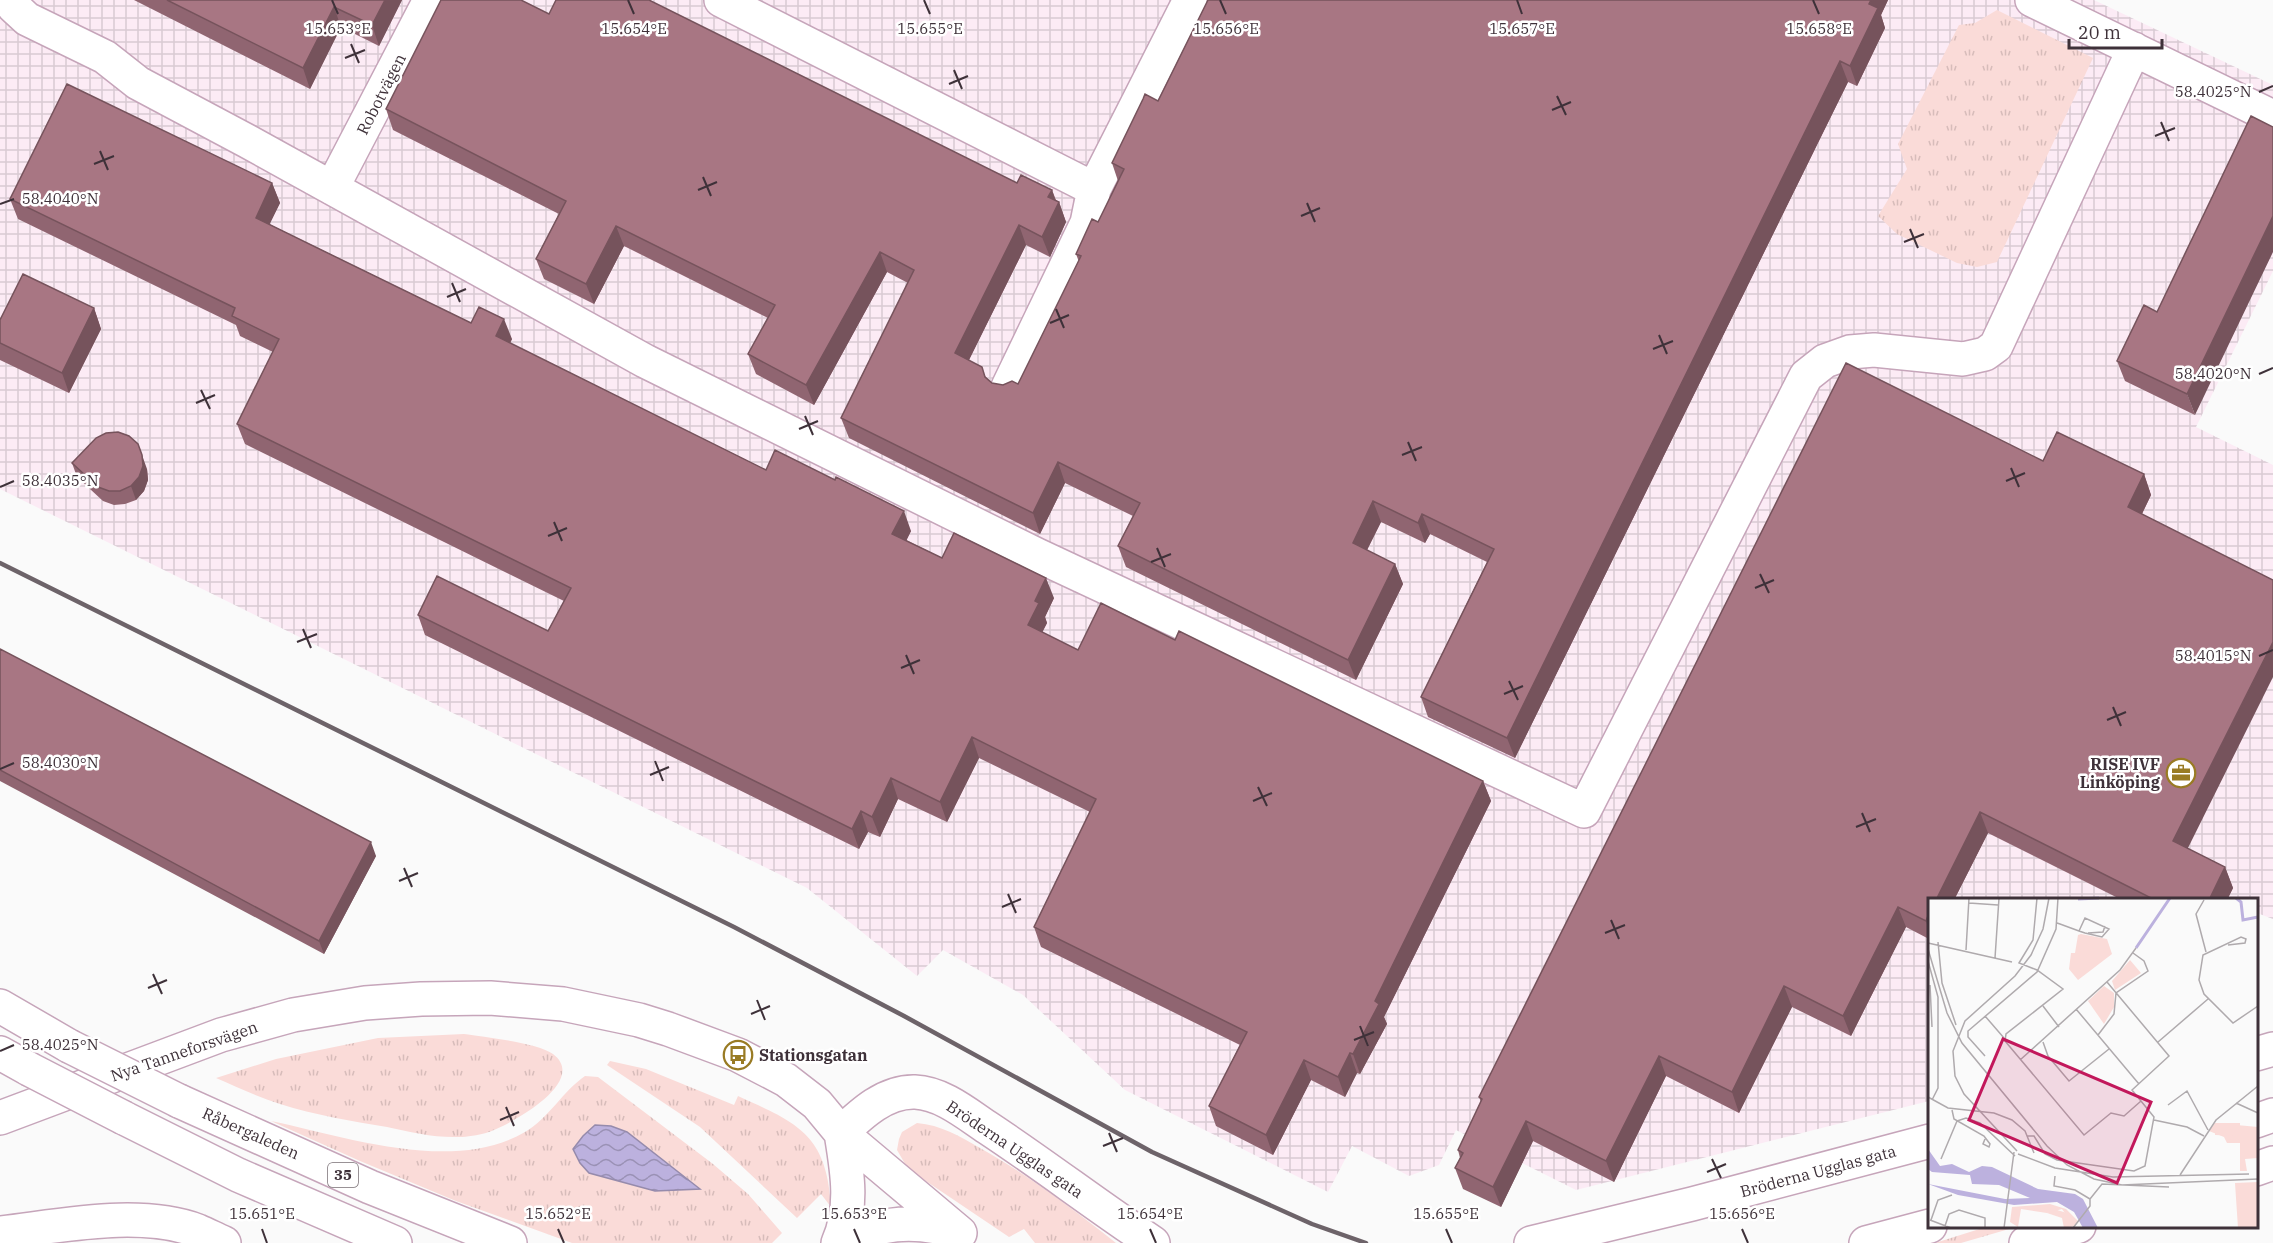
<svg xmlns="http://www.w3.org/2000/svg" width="2273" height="1243" font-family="'IBM Plex Serif',serif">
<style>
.industrial{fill:url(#industrial-grid)}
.grass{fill:url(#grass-tufts);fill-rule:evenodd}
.water{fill:url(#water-waves);stroke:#968bac;stroke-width:1.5}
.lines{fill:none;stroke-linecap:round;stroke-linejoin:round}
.minor-casing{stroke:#c6a5ba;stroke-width:36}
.major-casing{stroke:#c6a5ba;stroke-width:36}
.minor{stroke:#fff;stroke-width:33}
.major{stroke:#fff;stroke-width:33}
.rail{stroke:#6d6369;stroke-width:4.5}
.major-bridge-casing{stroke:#c6a5ba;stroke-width:36;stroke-linecap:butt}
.major-bridge{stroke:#fff;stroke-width:33}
.wall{fill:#906571}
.shaded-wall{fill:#76535c}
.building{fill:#a87683;stroke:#76535c;stroke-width:1.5}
.ticks{fill:none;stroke:#3e3139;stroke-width:2}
.labels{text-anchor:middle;stroke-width:5;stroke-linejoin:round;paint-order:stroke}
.shield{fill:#fff;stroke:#786f74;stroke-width:1.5}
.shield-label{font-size:15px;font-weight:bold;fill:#3e3139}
.street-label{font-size:16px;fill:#3e3139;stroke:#fff}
.poi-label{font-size:16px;font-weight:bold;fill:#3e3139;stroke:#fff;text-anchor:end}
.inset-river{fill:none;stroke:#bcb1de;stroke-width:3}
.inset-road{fill:none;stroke:#afaaad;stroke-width:1.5}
.view{fill:#c2185b;fill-opacity:0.15;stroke:#c2185b;stroke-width:3}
.inset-edge{fill:none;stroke:#3e3139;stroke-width:3}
.ticks-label{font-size:15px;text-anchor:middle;fill:#3e3139;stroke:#fff;stroke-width:5;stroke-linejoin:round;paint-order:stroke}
</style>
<defs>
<pattern id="industrial-grid" width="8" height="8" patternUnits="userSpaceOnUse" patternTransform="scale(1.5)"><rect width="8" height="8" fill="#fcebf5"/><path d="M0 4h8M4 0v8" fill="none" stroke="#d9cad3"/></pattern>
<pattern id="grass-tufts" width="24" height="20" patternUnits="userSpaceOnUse" patternTransform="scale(1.5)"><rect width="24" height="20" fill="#fadbd8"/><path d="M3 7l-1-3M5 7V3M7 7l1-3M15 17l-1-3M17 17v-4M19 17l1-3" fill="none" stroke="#d7bcba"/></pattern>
<pattern id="water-waves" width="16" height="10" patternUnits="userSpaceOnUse" patternTransform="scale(1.5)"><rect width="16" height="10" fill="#bcb1de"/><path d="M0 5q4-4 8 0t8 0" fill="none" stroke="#9a91b5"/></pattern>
</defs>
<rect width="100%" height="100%" fill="#fafafa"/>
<path class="industrial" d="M 0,0 L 2094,0 L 2273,85 L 2273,271 L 2196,427 L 2273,465 L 2273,919 L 2257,913 L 2256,900 L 1930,900 L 1929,1101 L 1576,1190 L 1456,1130 L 1439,1165 L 1409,1176 L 1352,1146 L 1328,1192 L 1125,1090 L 1023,995 L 943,950 L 917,976 L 807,888 L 0,489 Z"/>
<path class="grass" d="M 1997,10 L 2093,58 L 1997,262 L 1977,267 L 1957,263 L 1897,234 L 1878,216 L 1907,169 L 1898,144 L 1959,25 L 1975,23 Z
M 464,1034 C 485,1037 538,1043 553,1054 C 590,1082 508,1126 486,1133 C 478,1135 467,1137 459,1137 C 435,1138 410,1132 387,1127 C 351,1121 315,1115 280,1104 C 258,1097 237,1087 216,1078 L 276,1059 L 378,1038 Z
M 610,1061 L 646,1069 L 734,1105 L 738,1096 C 797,1123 827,1134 831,1207 L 821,1194 L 797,1218 L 700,1127 L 607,1065 Z
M 585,1076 L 598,1077 L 713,1164 L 748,1194 L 782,1233 L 772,1243 L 572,1243 L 456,1201 L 360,1161 L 271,1121 C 347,1137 453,1174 525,1132 C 549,1118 563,1091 585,1076 ZM 611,1126 L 627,1132 L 699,1188 L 655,1191 L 641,1186 Z
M 917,1123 C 941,1125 959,1136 980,1148 C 1028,1175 1072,1208 1116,1243 L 1035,1243 L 1024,1229 L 1009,1237 L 908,1169 L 897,1150 L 899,1139 L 902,1132 Z
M 1989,1226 L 2016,1227 L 1961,1243 L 1935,1243 Z"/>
<path class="water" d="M 595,1125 L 611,1126 L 627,1132 L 700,1189 L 655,1191 L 589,1173 L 580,1163 L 573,1149 L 583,1136 Z"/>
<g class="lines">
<g class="minor-casing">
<path id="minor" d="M 10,0 L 14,7 L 27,19 L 105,57 L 138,83 L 247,141 L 645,361 L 1037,555 L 1584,811 L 1806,376 L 1825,361 L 1850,352 L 1874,350 L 1963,359 L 1985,354 L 1996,346 L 2134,49
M 721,0 L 1094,189 L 1190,0
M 2032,0 L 2273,117
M 332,188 L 430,0
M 1008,387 L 1087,223 L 1094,189
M 2256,1054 L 2273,1049
M 841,1133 C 861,1114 885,1091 915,1092 C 942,1093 967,1114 988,1128 C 1044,1165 1097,1206 1153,1243
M 0,1233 C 61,1226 140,1209 198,1231 C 207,1235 215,1239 224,1243
M 1531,1243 L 1692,1204 L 1930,1141"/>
</g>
<g class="major-casing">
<path id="major" d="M 0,1006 L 69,1046
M 0,1053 L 29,1069
M 179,1101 L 370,1187 L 510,1243
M 0,1118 L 221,1035 L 293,1015 L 365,1003 L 421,999 L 490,998 L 563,1004 L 639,1020 L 668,1029 L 738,1055 L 786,1080 L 817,1104 L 841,1133 L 960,1233
M 124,1118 L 238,1175 L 395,1243
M 2256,1121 L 2273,1115
M 2256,1169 L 2273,1163
M 838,1243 C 854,1207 847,1170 841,1133
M 846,1243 C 880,1220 918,1220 956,1232
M 1866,1243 L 1930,1226
M 2026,1243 L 2079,1226"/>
</g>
<use href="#minor" class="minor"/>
<use href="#major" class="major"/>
<path class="rail" d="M 0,563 L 734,927 L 904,1016 L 1152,1152 L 1312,1224 L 1366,1243"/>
<g class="major-bridge-casing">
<path id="major-bridge" d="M 69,1046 L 179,1101
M 29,1069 L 124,1118"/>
</g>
<use href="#major-bridge" class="major-bridge"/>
</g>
<path class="wall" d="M 134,0 L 402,0 L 379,46 L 341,27 L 310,89 Z
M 1208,0 L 1888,0 L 1881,15 L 1885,28 L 1857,86 L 1848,82 L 1515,758 L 1428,717 L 1421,697 L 1487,562 L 1430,534 L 1425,543 L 1381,522 L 1367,550 L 1395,564 L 1403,584 L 1356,680 L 1126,567 L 1118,546 L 1133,516 L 1065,483 L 1040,534 L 849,438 L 841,418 L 908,283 L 887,272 L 814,405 L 756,374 L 748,354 L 768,318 L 624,246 L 594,304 L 544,279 L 536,259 L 559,214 L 393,130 L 386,109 L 549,14 L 1017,183 L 1052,190 L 1056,200 L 1059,202 L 1066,222 L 1050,257 L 1026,245 L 969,360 L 992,383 L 1003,385 L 1018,384 L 1079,262 L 1076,254 L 1098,222 L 1118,181 L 1112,163 L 1158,101 Z
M 272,183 L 280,203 L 269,224 L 471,323 L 512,339 L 510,343 L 766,470 L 911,531 L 906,540 L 942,558 L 1054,598 L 1045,617 L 1047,623 L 1042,632 L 1078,650 L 1175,640 L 1483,781 L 1491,801 L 1384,1017 L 1387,1024 L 1360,1074 L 1357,1073 L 1345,1097 L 1311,1080 L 1273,1155 L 1216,1126 L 1209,1106 L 1240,1045 L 1041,947 L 1034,927 L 1090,812 L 979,758 L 947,822 L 898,799 L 880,837 L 868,832 L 859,849 L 425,635 L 418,615 L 548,631 L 564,601 L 245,444 L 237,424 L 273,352 L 240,336 L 236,325 L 18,219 L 10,199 Z
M 94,308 L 101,329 L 69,393 L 0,360 L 0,320 Z
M 2157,312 L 2195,415 L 2125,381 L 2117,361 Z
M 2043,461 L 2144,474 L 2151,495 L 2142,514 L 2187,848 L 2225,867 L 2233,888 L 2227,900 L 2122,900 L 1988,833 L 1954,900 L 1929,900 L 1929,939 L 1906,927 L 1851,1036 L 1792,1007 L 1739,1113 L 1666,1076 L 1614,1182 L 1533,1141 L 1501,1207 L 1463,1189 L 1455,1168 L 1460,1158 L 1458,1150 L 1481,1102 L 1479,1097 Z
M 72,463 L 147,469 L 148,480 L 144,491 L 136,500 L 125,504 L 114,505 L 103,501 L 77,477 Z
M 0,649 L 376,856 L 324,954 L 0,781 Z"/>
<path class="shaded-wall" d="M 385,0 L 402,0 L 379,46 L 372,25 Z
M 1871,0 L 1888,0 L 1881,15 L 1885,28 L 1857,86 L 1850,66 Z
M 334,7 L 341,27 L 310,89 L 303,68 Z
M 1840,61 L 1848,82 L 1515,758 L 1507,738 Z
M 272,183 L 280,203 L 263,238 L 256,218 Z
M 1052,190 L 1057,205 L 1059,202 L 1066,222 L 1050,257 L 1042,237 L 1048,197 Z
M 2273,216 L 2273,252 L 2195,415 L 2187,394 Z
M 1019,225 L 1026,245 L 962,374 L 955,353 Z
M 616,226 L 624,246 L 594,304 L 586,284 Z
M 880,252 L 887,272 L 814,405 L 806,385 Z
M 94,308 L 101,329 L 69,393 L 62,373 Z
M 504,319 L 512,339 L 503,357 L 496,336 Z
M 142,455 L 147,469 L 148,480 L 144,491 L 136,500 L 131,486 Z
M 1058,462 L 1065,483 L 1040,534 L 1033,513 Z
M 2144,474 L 2151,495 L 2135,528 L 2128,507 Z
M 1373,501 L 1381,522 L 1360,564 L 1353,543 Z
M 904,511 L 911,531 L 900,554 L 892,534 Z
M 1422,514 L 1430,534 L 1425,543 L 1418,523 Z
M 1395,564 L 1403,584 L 1356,680 L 1348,660 Z
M 1046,578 L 1054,598 L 1045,617 L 1047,623 L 1036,645 L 1028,625 L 1035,601 Z
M 2273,642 L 2273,677 L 2181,862 L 2173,841 Z
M 972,737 L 979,758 L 947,822 L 940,802 Z
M 891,778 L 898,799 L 880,837 L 872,817 Z
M 1483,781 L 1491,801 L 1384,1017 L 1387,1024 L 1360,1074 L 1353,1054 L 1375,1001 Z
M 861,811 L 868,832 L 859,849 L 852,829 Z
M 1980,812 L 1988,833 L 1954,900 L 1936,900 Z
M 371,842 L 376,856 L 324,954 L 319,941 Z
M 2225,867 L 2233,888 L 2227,900 L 2209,900 Z
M 1898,907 L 1906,927 L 1851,1036 L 1843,1016 Z
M 1929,913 L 1929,931 L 1926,921 Z
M 1784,986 L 1792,1007 L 1739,1113 L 1732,1092 Z
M 1350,1053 L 1357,1073 L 1345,1097 L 1338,1077 Z
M 1659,1056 L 1666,1076 L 1614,1182 L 1606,1161 Z
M 1304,1060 L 1311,1080 L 1273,1155 L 1266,1135 Z
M 1526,1121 L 1533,1141 L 1501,1207 L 1493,1187 Z"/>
<path class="building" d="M 167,0 L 385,0 L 372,25 L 334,7 L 303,68 Z
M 441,0 L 521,0 L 549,14 L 556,0 L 649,0 L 1017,183 L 1021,175 L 1052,190 L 1048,197 L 1059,202 L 1042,237 L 1019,225 L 955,353 L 982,367 L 985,377 L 992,383 L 1003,385 L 1012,381 L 1018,384 L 1081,256 L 1076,254 L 1092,219 L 1098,222 L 1124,169 L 1112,163 L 1143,99 L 1145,94 L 1158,101 L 1208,0 L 1871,0 L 1869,4 L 1878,8 L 1850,66 L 1840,61 L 1507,738 L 1421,697 L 1494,549 L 1422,514 L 1418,523 L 1373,501 L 1353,543 L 1395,564 L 1348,660 L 1118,546 L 1140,503 L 1058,462 L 1033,513 L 841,418 L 914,270 L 880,252 L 806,385 L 748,354 L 775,305 L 616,226 L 586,284 L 536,259 L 566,201 L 386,109 Z
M 67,84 L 272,183 L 256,218 L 471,323 L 479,307 L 504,319 L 496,336 L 766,470 L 775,450 L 835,480 L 836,477 L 904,511 L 892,534 L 942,558 L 954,533 L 1046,578 L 1035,601 L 1039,603 L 1028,625 L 1078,650 L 1101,603 L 1175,640 L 1179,631 L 1483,781 L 1375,1001 L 1379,1004 L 1353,1054 L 1350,1053 L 1338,1077 L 1304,1060 L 1266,1135 L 1209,1106 L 1247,1032 L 1034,927 L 1096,799 L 972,737 L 940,802 L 891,778 L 872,817 L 861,811 L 852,829 L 418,615 L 437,576 L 548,631 L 571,588 L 237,424 L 279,339 L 232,316 L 235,308 L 10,199 Z
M 2251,116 L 2273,127 L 2273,216 L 2187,394 L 2117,361 L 2144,305 L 2157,312 Z
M 23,274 L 94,308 L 62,373 L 0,343 L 0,320 Z
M 1846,363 L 2043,461 L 2057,432 L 2144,474 L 2128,507 L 2273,580 L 2273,642 L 2173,841 L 2225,867 L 2209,900 L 2155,900 L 1980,812 L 1936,900 L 1929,900 L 1929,913 L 1926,921 L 1898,907 L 1843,1016 L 1784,986 L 1732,1092 L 1659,1056 L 1606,1161 L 1526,1121 L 1493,1187 L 1455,1168 L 1463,1153 L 1458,1150 L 1482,1099 L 1479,1097 Z
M 118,432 L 129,436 L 138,444 L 142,455 L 143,466 L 139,477 L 131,486 L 120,491 L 109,491 L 98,487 L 72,463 L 96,438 L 106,433 Z
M 0,649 L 371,842 L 319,941 L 0,770 Z"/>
<path class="ticks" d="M 332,0 L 338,14M 628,0 L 634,14M 924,0 L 930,14M 1220,0 L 1226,14M 1517,0 L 1522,14M 1813,0 L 1819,14M 351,44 L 359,63M 345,58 L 365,50M 954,70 L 962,89M 949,84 L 968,76M 2259,92 L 2273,86M 1557,96 L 1566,115M 1552,110 L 1571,102M 2161,122 L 2169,141M 2155,136 L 2175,128M 100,151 L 108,170M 94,164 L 114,156M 703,177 L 711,196M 698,190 L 717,182M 1307,203 L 1315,222M 0,204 L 14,199M 1301,216 L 1320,208M 1910,229 L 1918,248M 1904,242 L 1924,234M 452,283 L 460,302M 447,297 L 466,289M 1056,309 L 1064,328M 1050,323 L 1069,315M 1659,335 L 1667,354M 1653,349 L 1673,341M 2259,374 L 2273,368M 201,390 L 210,409M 196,403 L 215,395M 805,416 L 813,435M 799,429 L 818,421M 1408,442 L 1416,461M 1402,455 L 1422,447M 2011,468 L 2019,487M 2006,481 L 2025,473M 0,487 L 14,481M 554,522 L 562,541M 548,536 L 567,528M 1157,548 L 1165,567M 1151,562 L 1171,554M 1760,574 L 1769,593M 1755,588 L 1774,580M 303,629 L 311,648M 297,642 L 317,634M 906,655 L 914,674M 2259,656 L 2273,650M 901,668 L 920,660M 1509,681 L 1518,700M 1504,694 L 1523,686M 2113,707 L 2121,726M 2107,720 L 2126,712M 655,761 L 663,781M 0,769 L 14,763M 650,775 L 669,767M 1258,787 L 1267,806M 1253,801 L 1272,793M 1862,813 L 1870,832M 1856,827 L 1876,819M 404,868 L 412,887M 399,881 L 418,873M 1008,894 L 1016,913M 1002,907 L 1021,899M 1611,920 L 1619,939M 1605,933 L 1625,925M 153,974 L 162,994M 148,988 L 167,980M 757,1000 L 765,1020M 751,1014 L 770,1006M 1360,1026 L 1368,1046M 1354,1040 L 1374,1032M 0,1051 L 14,1045M 506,1107 L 514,1126M 500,1120 L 519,1112M 1109,1133 L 1117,1152M 1103,1146 L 1123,1138M 1712,1159 L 1721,1178M 1707,1172 L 1726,1164M 262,1229 L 267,1243M 558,1229 L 564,1243M 854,1229 L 860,1243M 1150,1229 L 1156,1243M 1446,1229 L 1452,1243M 1742,1229 L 1748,1243"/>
<defs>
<g id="office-ring" transform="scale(1.5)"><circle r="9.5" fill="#fff" stroke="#997b24" stroke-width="1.5"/><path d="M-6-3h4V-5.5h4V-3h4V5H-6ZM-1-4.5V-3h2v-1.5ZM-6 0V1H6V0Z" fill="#997b24"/></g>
<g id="bus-ring" transform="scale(1.5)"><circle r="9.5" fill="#fff" stroke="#997b24" stroke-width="1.5"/><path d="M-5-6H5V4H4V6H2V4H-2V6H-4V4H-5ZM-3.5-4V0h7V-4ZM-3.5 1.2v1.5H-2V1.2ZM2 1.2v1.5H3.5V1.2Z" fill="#997b24"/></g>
</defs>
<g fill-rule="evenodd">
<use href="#office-ring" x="2181" y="773"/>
<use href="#bus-ring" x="738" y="1055"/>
</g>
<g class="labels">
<rect class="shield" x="328" y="1163" width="30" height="24" rx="4.5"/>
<g class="shield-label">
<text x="343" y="1180">35</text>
</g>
<g class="street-label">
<text transform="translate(381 94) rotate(-63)" y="6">Robotvägen</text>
<text transform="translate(184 1051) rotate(-19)" y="6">Nya Tanneforsvägen</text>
<text transform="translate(251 1133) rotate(24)" y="6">Råbergaleden</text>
<text transform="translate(1015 1149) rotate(34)" y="6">Bröderna Ugglas gata</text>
<text transform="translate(1818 1171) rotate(-15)" y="6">Bröderna Ugglas gata</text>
</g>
<g class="poi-label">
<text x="2160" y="770">RISE IVF<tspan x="2160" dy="18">Linköping</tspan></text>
<text x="759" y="1061" text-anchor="start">Stationsgatan</text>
</g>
</g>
<g transform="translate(1928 898)">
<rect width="330" height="330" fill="#fafafa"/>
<path d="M 202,62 L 213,75 L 187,92 L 184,83 ZM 176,88 L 186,95 L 186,109 L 176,126 L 160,103 ZM 287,225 L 330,229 L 330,260 L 317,261 L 319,273 L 312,273 L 312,245 L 299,245 L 296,239 L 281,233 ZM 330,284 L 330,330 L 310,330 L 307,285 ZM 122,306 L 138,311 L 150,323 L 146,328 L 134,311 L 119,315 L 93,311 L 90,329 L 82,324 L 84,309 Z" fill="#fadbd8"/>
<path d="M 153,36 L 179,41 L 184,56 L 150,82 L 141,71 L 143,55 L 147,55 L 150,37 ZM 126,311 L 142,316 L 146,328 L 136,330 L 134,320 L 119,315 Z" fill="#fadbd8"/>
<path d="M 287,225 L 312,225 L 312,238 L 287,237 Z" fill="#fadbd8"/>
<path d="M 0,251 L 12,268 L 24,266 L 41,274 L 54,268 L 64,269 L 110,291 L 147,296 L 155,301 L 170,330 L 155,330 L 146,314 L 129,304 L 86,307 L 30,297 L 0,286 L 77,301 L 102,300 L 71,287 L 44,286 L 42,277 L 4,274 L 0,271 Z" fill="#bcb1de"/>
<path class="inset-river" d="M 308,0 L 313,4 L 315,22 L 330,19M 150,1 L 171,0M 208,50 L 242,0"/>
<path class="inset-road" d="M 109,0 L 105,42 L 91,65 L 109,72 L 135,91 L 78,136 L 77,143 L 156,237 L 183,215 L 196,218 L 213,203M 276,2 L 268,16 L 278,54M 41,5 L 70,7M 129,25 L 132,26 L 151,33 L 157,35 L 174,39 L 181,31 L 157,20 L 151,33M 160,35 L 175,34 L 177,28M 10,44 L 14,85 L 28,127M 0,45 L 84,64M 300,47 L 317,45 L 318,41 L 313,39 L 275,57 L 271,82 L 276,96 L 305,125 L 330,108M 0,51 L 19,115 L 34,145 L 119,248 L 139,267 L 166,281 L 194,287 L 330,281M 38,52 L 41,0M 67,60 L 71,0M 0,63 L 10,99 L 10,190 L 4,202M 2,87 L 4,129M 115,108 L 131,129M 148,111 L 211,186M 57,118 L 76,140M 170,137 L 186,116 L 188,95 L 220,73 L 216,63 L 205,55M 115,144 L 120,158 L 141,183 L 181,151M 230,144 L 280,101M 57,158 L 40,139 L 40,133 L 109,74 L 128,31 L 130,0M 92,162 L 192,72 L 208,50M 0,199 L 20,210 L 66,215 L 84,222 L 97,233 L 106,255M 308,205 L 330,215M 240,207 L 259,193 L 280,232M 24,212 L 26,221 L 56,238 L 62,246 L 61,249 L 55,246 L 57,241M 226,222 L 259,229 L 276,238M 29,223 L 38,220 L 52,225 L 87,258M 99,238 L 106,238 L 117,256 L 129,262 L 206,273 L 217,268 L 226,219 L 204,192 L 241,158 L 179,84M 89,253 L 36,196 L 27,178 L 25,153 L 37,123 L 87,78 L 103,57 L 115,31 L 121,0M 90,256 L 127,270 L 185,279 L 321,276M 13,261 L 29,223M 252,277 L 288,222 L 330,188M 127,278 L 126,288 L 147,292 L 162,301M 162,301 L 174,286 L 241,289M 2,322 L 23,330M 3,322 L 10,302 L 24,297M 17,328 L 21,316 L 31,312 L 57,320 L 57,330M 76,330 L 86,254M 145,330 L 162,308 L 162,301"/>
<path class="view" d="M 75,141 L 223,204 L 189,285 L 41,222 Z"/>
<rect width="330" height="330" class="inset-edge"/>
</g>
<g class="ticks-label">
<text x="338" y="34">15.653°E</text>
<text x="634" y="34">15.654°E</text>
<text x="930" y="34">15.655°E</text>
<text x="1226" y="34">15.656°E</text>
<text x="1522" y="34">15.657°E</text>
<text x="1819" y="34">15.658°E</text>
<text x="2213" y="97">58.4025°N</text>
<text x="60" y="204">58.4040°N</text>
<text x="2213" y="379">58.4020°N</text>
<text x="60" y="486">58.4035°N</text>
<text x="2213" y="661">58.4015°N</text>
<text x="60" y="768">58.4030°N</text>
<text x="60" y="1050">58.4025°N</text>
<text x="262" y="1219">15.651°E</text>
<text x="558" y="1219">15.652°E</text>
<text x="854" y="1219">15.653°E</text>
<text x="1150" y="1219">15.654°E</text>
<text x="1446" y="1219">15.655°E</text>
<text x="1742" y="1219">15.656°E</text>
</g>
<path d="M2069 39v9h93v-9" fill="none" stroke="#3e3139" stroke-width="3"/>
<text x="2078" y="39" font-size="18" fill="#3e3139" stroke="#ffffff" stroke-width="4.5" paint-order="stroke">20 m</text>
</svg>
